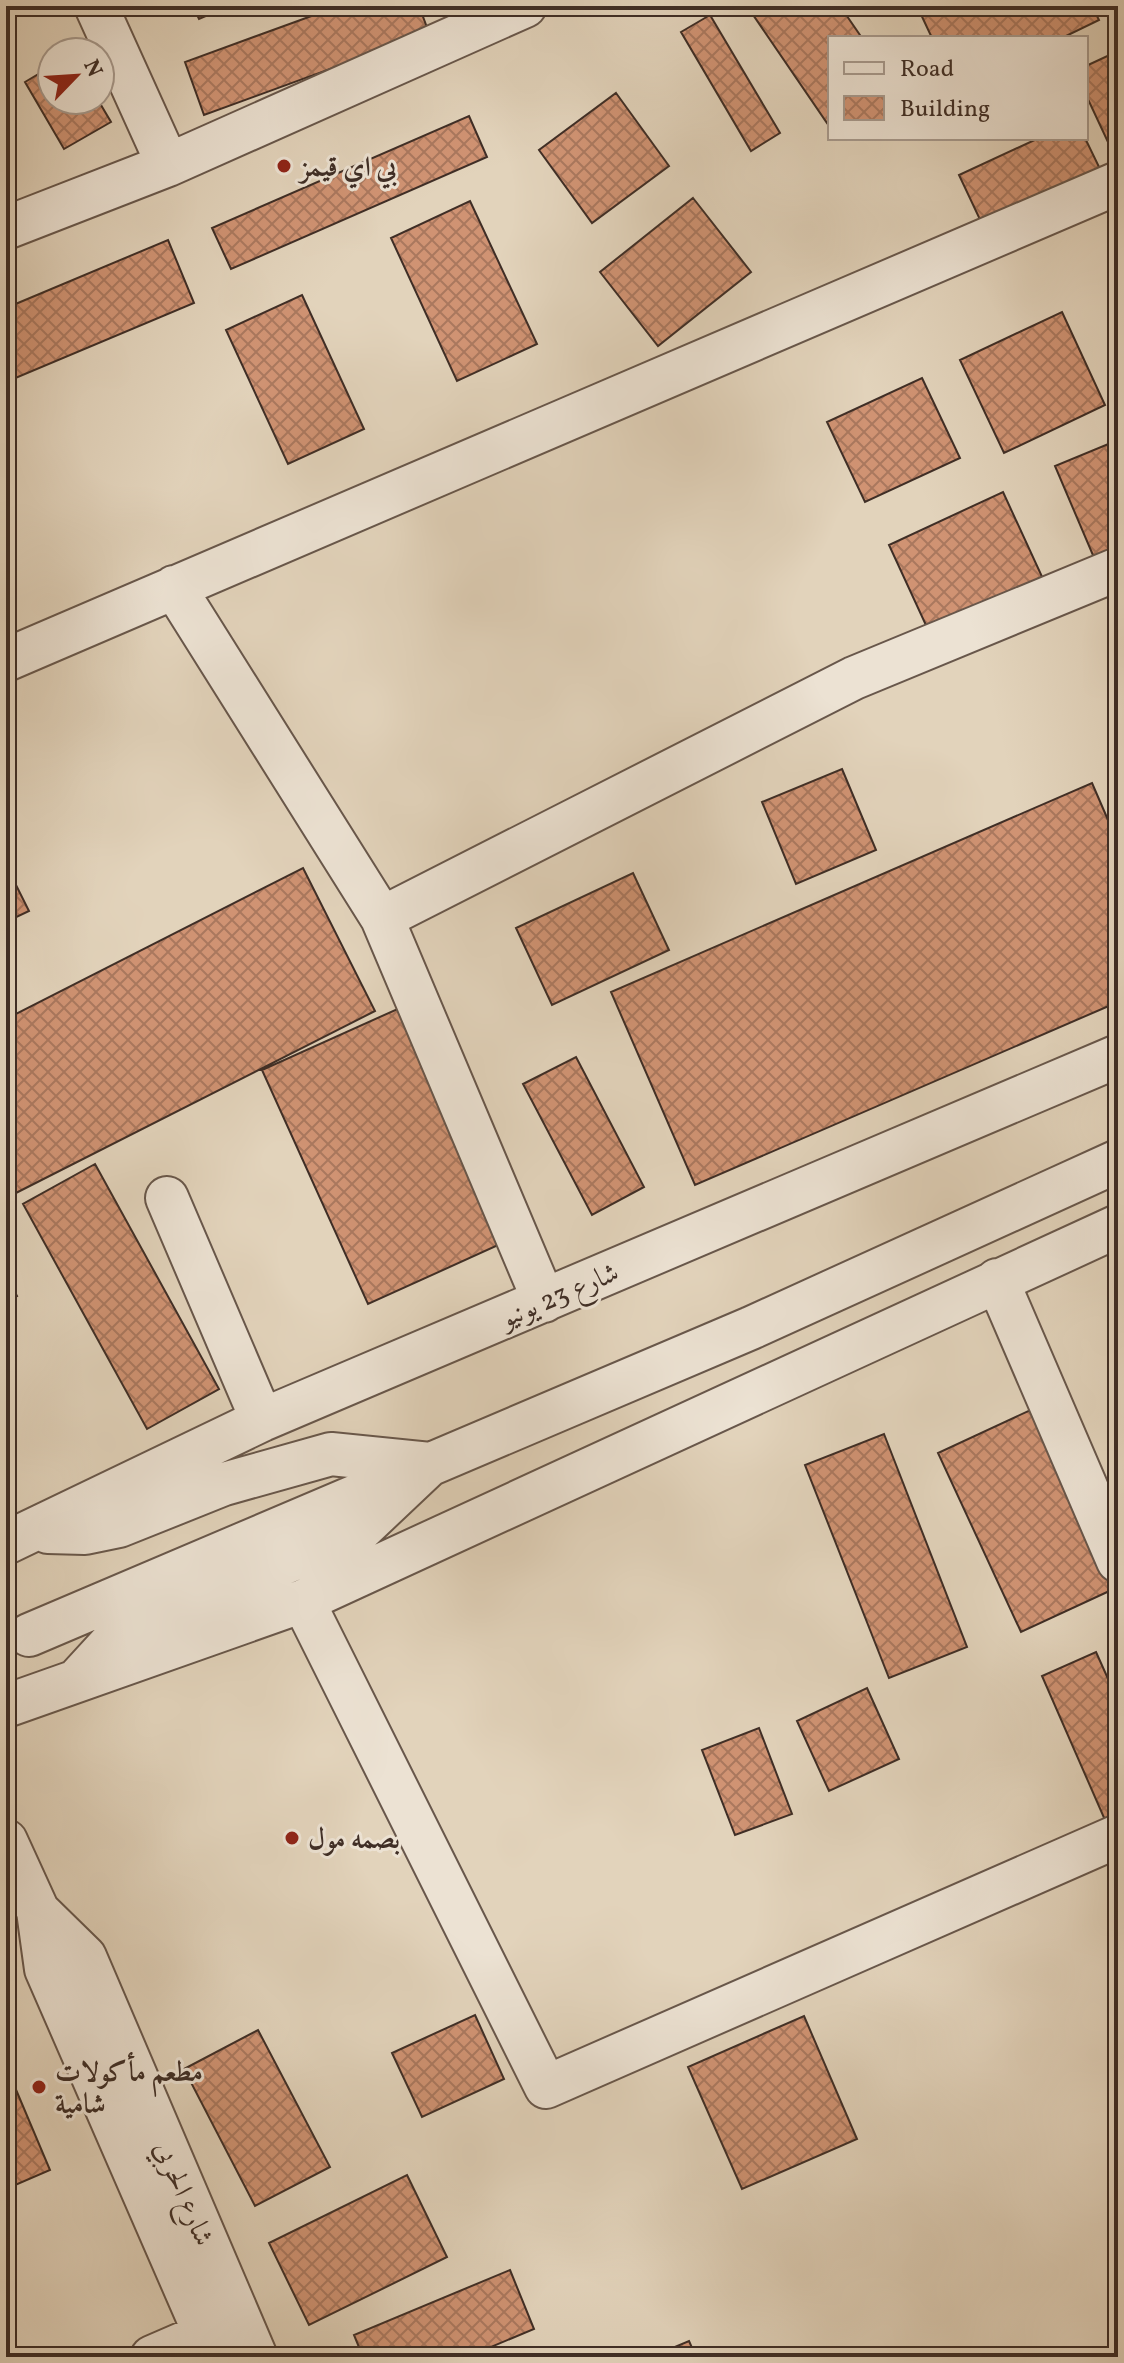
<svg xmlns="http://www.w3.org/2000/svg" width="1124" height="2363" font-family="Vollkorn,Amiri,serif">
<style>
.building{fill:url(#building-cross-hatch);stroke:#3f2e26;stroke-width:2}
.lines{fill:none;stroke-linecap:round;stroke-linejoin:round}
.minor-casing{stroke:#68574b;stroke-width:46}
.minor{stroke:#ece2d3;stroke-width:42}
.poi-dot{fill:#8f2418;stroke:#ece2d3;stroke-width:3}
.labels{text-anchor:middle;stroke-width:6;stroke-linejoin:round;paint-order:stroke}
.poi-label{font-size:28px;font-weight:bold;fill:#3f2e26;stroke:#ece2d3;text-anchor:start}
.street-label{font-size:28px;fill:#3f2e26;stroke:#ece2d3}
</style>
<defs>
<pattern id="building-cross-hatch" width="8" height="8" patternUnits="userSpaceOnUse" patternTransform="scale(2)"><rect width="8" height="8" fill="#d09373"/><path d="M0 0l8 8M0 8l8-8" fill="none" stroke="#aa785e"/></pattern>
</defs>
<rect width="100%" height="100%" fill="#e2d3bb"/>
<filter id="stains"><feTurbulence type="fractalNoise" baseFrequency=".0025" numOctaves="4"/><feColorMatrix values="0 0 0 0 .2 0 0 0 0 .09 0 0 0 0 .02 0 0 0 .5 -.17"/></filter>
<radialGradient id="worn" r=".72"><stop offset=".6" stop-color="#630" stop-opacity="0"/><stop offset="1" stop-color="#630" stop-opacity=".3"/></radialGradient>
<path class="building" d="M 193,6 L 229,6 L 199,19 Z
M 339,6 L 419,6 L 429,33 L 204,115 L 185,62 Z
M 747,6 L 840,6 L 862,38 L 830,38 L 830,121 L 827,123 Z
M 917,6 L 1092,6 L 1099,20 L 1062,38 L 932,38 Z
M 710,15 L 780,133 L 751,151 L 681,32 Z
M 1118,51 L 1118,152 L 1114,155 L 1086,95 L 1086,66 Z
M 52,66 L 52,100 L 98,100 L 111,122 L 64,149 L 25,82 Z
M 616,93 L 669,166 L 592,223 L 539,150 Z
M 469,116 L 487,157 L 231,269 L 212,228 Z
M 1039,138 L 1085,138 L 1101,171 L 983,226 L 959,175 Z
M 693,198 L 751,272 L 658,346 L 600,272 Z
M 470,201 L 537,344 L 457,381 L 391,238 Z
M 168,240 L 194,303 L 6,382 L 6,308 Z
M 302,295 L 364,429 L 288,464 L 226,330 Z
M 1062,312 L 1105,405 L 1004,453 L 960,360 Z
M 922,378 L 960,458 L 865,502 L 827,422 Z
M 1118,440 L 1118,551 L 1095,560 L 1055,466 Z
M 1003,492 L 1044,581 L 930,634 L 889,545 Z
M 842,769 L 876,850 L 796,884 L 762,802 Z
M 1092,783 L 1118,843 L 1118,1002 L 695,1185 L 611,992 Z
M 6,865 L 29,911 L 6,922 Z
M 303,868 L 375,1011 L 6,1198 L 6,1019 Z
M 633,873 L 669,950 L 552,1005 L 516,928 Z
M 402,1007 L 507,1241 L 368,1304 L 262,1070 Z
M 576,1057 L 644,1187 L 592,1215 L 523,1084 Z
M 95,1164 L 219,1389 L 147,1429 L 23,1204 Z
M 6,1275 L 17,1296 L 6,1302 Z
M 1037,1407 L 1118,1582 L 1118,1587 L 1021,1632 L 938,1453 Z
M 884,1434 L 967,1647 L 889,1678 L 805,1465 Z
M 1096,1652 L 1118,1701 L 1118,1815 L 1105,1820 L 1042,1676 Z
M 867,1688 L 899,1759 L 829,1791 L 797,1721 Z
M 759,1728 L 792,1814 L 735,1835 L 702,1750 Z
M 475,2015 L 504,2079 L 422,2117 L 392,2053 Z
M 804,2016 L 857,2139 L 742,2189 L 688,2067 Z
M 258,2030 L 330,2167 L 255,2206 L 184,2069 Z
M 6,2066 L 50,2170 L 6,2189 Z
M 407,2175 L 447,2257 L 309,2325 L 269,2243 Z
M 510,2270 L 534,2329 L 467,2357 L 363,2357 L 354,2335 Z
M 689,2341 L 696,2357 L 651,2357 Z
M 1118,2342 L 1118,2357 L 1089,2357 Z"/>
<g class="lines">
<g class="minor-casing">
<path id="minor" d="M 96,6 L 168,165
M 6,228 L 168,165 L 525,6
M 174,587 L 382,918 L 544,1301
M 6,660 L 1118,183
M 382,918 L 854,678 L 1118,569
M 167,1198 L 262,1420
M 997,1280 L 1118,1561
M 48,1532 L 85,1533 L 119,1526 L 224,1484 L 331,1454 L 430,1464 L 357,1533 L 124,1629 L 80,1677
M 6,1543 L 262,1420 L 1118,1056
M 303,1601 L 546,2087 L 1118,1836
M 29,1635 L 751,1328 L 1118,1161
M 6,1706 L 303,1601 L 1118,1226
M 6,1841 L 38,1911 L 46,1969 L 215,2357
M 38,1911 L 85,1957 L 256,2357
M 152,2357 L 205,2334"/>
</g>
<use href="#minor" class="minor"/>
</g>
<g class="poi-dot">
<circle cx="284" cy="166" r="8"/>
<circle cx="292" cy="1838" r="8"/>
<circle cx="39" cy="2087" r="8"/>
</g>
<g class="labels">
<g class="poi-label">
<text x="300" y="176">بي اي قيمز</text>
<text x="308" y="1848">بصمه مول</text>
<text x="55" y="2081">مطعم مأكولات<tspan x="55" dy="32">شامية</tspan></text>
</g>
<g class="street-label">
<text transform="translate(559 1294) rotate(-23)" y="10">شارع 23 يونيو</text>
<text transform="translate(185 2193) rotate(67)" y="10">شارع الحربي</text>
</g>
</g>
<rect width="1124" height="2363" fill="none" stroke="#e2d3bb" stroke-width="32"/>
<rect x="8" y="8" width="1108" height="2347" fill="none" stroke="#3f2e26" stroke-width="4"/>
<rect x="16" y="16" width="1092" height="2331" fill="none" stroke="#3f2e26" stroke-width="2"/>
<rect x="828" y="36" width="260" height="104" fill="#ece2d3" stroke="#a79a8e" stroke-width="2"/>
<rect x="844" y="62" width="40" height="12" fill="#ece2d3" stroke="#a79a8e" stroke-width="2"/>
<text x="900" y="76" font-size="24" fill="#3f2e26">Road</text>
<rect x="844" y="96" width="40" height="24" fill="url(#building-cross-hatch)" stroke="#a79a8e" stroke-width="2"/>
<text x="900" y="116" font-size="24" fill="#3f2e26">Building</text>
<g transform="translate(76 76) rotate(65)"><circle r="38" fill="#ece2d3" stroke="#a79a8e" stroke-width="2"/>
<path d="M0-6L14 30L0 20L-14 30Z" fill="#8f2418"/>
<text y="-12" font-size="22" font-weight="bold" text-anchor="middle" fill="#3f2e26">N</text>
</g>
<rect width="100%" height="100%" filter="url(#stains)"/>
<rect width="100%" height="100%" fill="url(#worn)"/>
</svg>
